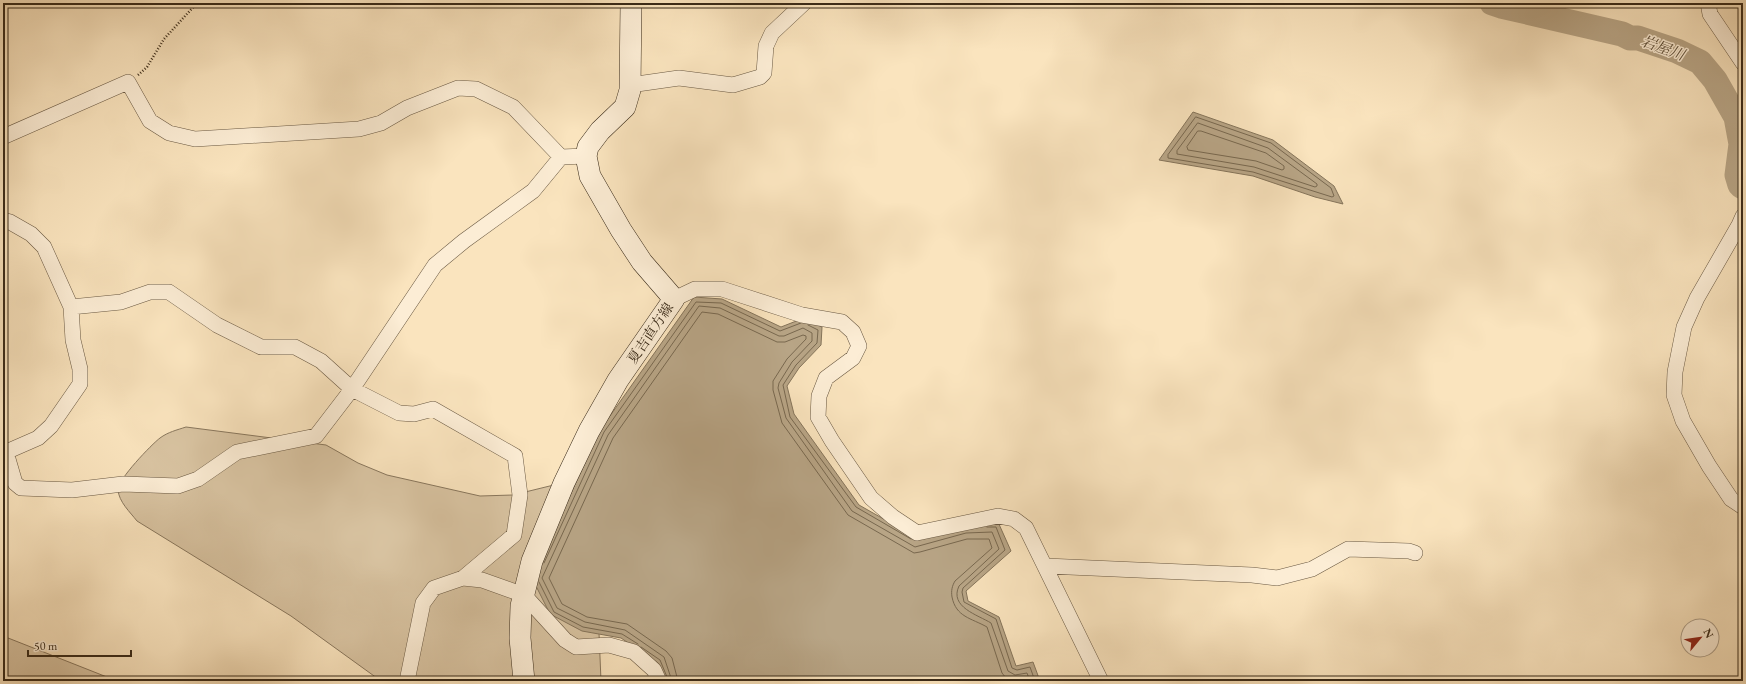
<svg xmlns="http://www.w3.org/2000/svg" width="1746" height="684" font-family="'EB Garamond','Noto Serif JP',serif">
<style>
.green{fill:#d9c4a2;stroke:#89775d}
.water{fill:#b8a586;stroke:#85745a}
.lines{fill:none;stroke-linecap:round;stroke-linejoin:round}
.shore{stroke:#78684f;stroke-width:1}
.river{stroke:#b8a586;stroke-width:25}
.minor-casing{stroke:#695842;stroke-width:16}
.secondary-casing{stroke:#392a18;stroke-width:22}
.path{stroke:#392a18;stroke-width:2.5;stroke-dasharray:1 2;stroke-linecap:butt}
.minor{stroke:#fcedd5;stroke-width:15}
.secondary{stroke:#fcedd5;stroke-width:21}
.labels{text-anchor:middle;stroke-width:3;stroke-linejoin:round;paint-order:stroke}
.street-label{font-size:14px;fill:#392a18;stroke:#fcedd5}
.water-label{font-size:15px;font-style:italic;fill:#5f4f39;stroke:#fcedd5}
</style>
<rect width="100%" height="100%" fill="#fae4be"/>
<filter id="stains"><feTurbulence type="fractalNoise" baseFrequency=".005" numOctaves="4"/><feColorMatrix values="0 0 0 0 .2 0 0 0 0 .09 0 0 0 0 .02 0 0 0 .5 -.17"/></filter>
<radialGradient id="worn" r=".72"><stop offset=".6" stop-color="#630" stop-opacity="0"/><stop offset="1" stop-color="#630" stop-opacity=".3"/></radialGradient>
<path class="green" d="M 186,427 L 326,445 L 358,463 L 387,475 L 480,496 L 513,495 L 566,482 L 578,489 L 596,561 L 601,681 L 381,681 L 291,616 L 137,521 C 130,512 119,502 118,490 C 117,480 152,444 160,438 C 168,432 177,430 186,427 Z
M 3,636 L 117,681 L 3,681 Z"/>
<path class="water" d="M 1193,112 L 1273,140 L 1334,186 L 1343,204 L 1315,197 L 1253,176 L 1159,160 Z
M 694,297 L 722,299 L 781,327 L 804,318 L 822,327 L 821,345 L 799,368 L 787,386 L 794,414 L 859,505 L 917,538 L 998,522 L 1011,551 L 966,591 L 968,601 L 999,617 L 1016,666 L 1033,662 L 1040,681 L 664,681 L 658,663 L 621,638 L 582,631 L 550,614 L 532,578 L 600,430 Z"/>
<g class="lines">
<path class="shore" d="M 1196,117 L 1271,143 L 1331,188 L 1334,196 L 1332,197 L 1253,172 L 1168,158 L 1168,155 Z
M 1198,123 L 1268,148 L 1317,184 L 1317,186 L 1315,187 L 1254,167 L 1177,154 L 1177,151 Z
M 1198,131 L 1201,131 L 1266,153 L 1284,166 L 1284,169 L 1282,170 L 1256,161 L 1188,150 L 1187,147 Z
M 808,325 L 818,330 L 817,343 L 796,365 L 783,385 L 790,417 L 856,507 L 911,539
M 987,527 L 996,527 L 1005,550 L 963,588 L 962,592 L 964,602 L 996,619 L 1012,668 L 1017,670 L 1030,667 L 1035,681
M 544,563 L 604,432 L 696,302 L 721,303 L 780,331 L 801,323
M 539,582 L 554,612 L 583,627 L 622,634 L 638,644
M 641,647 L 660,660 L 667,677
M 672,681 L 664,657 L 625,630 L 585,622 L 557,608 L 542,578 L 608,435 L 699,306 L 720,308 L 779,336 L 784,336 L 803,328 L 812,333 L 812,341 L 792,362 L 779,383 L 778,388 L 786,418 L 852,511 L 915,547 L 966,533 L 992,532 L 999,549 L 959,586 C 949,607 978,615 991,623 L 1008,671 L 1015,675 L 1027,673 L 1030,681
M 678,681 L 672,658 L 666,651 L 627,624 L 587,617 L 562,604 L 549,578 L 613,438 L 702,312 L 718,314 L 777,342 L 785,342 L 803,335 L 806,336 L 806,339 L 787,359 L 773,381 L 773,390 L 782,423 L 848,515 L 914,553 L 920,552 L 967,539 L 989,539 L 992,548 L 955,581 C 952,586 951,591 952,597 C 956,617 971,618 987,627 L 1002,673 L 1006,678 L 1013,681"/>
<path class="river" d="M 1492,3 L 1501,6 L 1622,34 L 1630,38 L 1638,38 L 1677,51 L 1700,62 L 1715,80 L 1736,117 L 1741,144 L 1737,175 L 1740,185 L 1743,187"/>
<g class="minor-casing">
<path id="minor" d="M 1708,3 L 1710,14 L 1743,63
M 630,85 L 679,78 L 733,85 L 760,77 L 764,73 L 766,46 L 772,33 L 804,3
M 3,137 L 128,82 L 150,121 L 169,133 L 195,139 L 359,129 L 381,123 L 407,108 L 458,88 L 476,89 L 513,107 L 561,157 L 586,156
M 1743,216 L 1739,225 L 1697,298 L 1684,327 L 1675,372 L 1674,395 L 1683,421 L 1709,466 L 1731,499 L 1743,507
M 3,220 L 10,222 L 31,234 L 44,247 L 71,307 L 73,340 L 80,369 L 80,384 L 51,426 L 38,438 L 6,452
M 674,299 L 695,289 L 722,289 L 802,315 L 842,322 L 853,332 L 859,346 L 853,358 L 826,378 L 819,396 L 818,417 L 832,441 L 871,498 L 893,517 L 917,533 L 998,516 L 1014,519 L 1026,528 L 1101,681
M 71,307 L 121,302 L 150,292 L 169,292 L 217,325 L 261,347 L 295,347 L 321,361 L 352,389 L 399,413 L 414,414 L 433,409 L 515,456 L 520,495 L 514,535 L 463,578
M 3,451 L 6,452 L 15,483 L 21,488 L 72,490 L 123,484 L 178,486 L 198,479 L 237,452 L 316,436 L 352,389 L 435,265 L 464,241 L 533,191 L 561,157
M 1046,566 L 1252,575 L 1277,578 L 1312,569 L 1348,549 L 1409,551 L 1415,553
M 407,681 L 423,603 L 434,588 L 463,578 L 482,580 L 524,595 L 565,640 L 576,647 L 609,645 L 634,652 L 654,670 L 659,681"/>
</g>
<g class="secondary-casing">
<path id="secondary" d="M 524,681 L 520,638 L 521,606 L 532,561 L 564,483 L 589,431 L 618,380 L 674,299 L 642,262 L 621,230 L 590,176 L 586,156 L 588,147 L 600,131 L 625,107 L 630,90 L 631,3"/>
</g>
<path class="path" d="M 138,75 L 147,67 L 164,39 L 197,3"/>
<use href="#minor" class="minor"/>
<use href="#secondary" class="secondary"/>
</g>
<g class="labels">
<g class="street-label">
<text transform="translate(650 333) rotate(-56)" y="5">夏吉直方線</text>
</g>
<g class="water-label">
<text transform="translate(1663 48) rotate(20)" y="5">岩屋川</text>
</g>
</g>
<rect width="1746" height="684" fill="none" stroke="#fae4be" stroke-width="16"/>
<rect x="4" y="4" width="1738" height="676" fill="none" stroke="#392a18" stroke-width="2"/>
<rect x="8" y="8" width="1730" height="668" fill="none" stroke="#392a18"/>
<g transform="translate(1700 638) rotate(61)"><circle r="19" fill="#fcedd5" stroke="#ae9f89"/>
<path d="M0-3L7 15L0 10L-7 15Z" fill="#8f2418"/>
<text y="-6" font-size="11" font-weight="bold" text-anchor="middle" fill="#392a18">N</text>
</g>
<path d="M28 650v6h103v-6" fill="none" stroke="#392a18" stroke-width="2"/>
<text x="34" y="650" font-size="12" fill="#392a18" stroke="#fcedd5" stroke-width="3" paint-order="stroke">50 m</text>
<rect width="100%" height="100%" filter="url(#stains)"/>
<rect width="100%" height="100%" fill="url(#worn)"/>
</svg>
